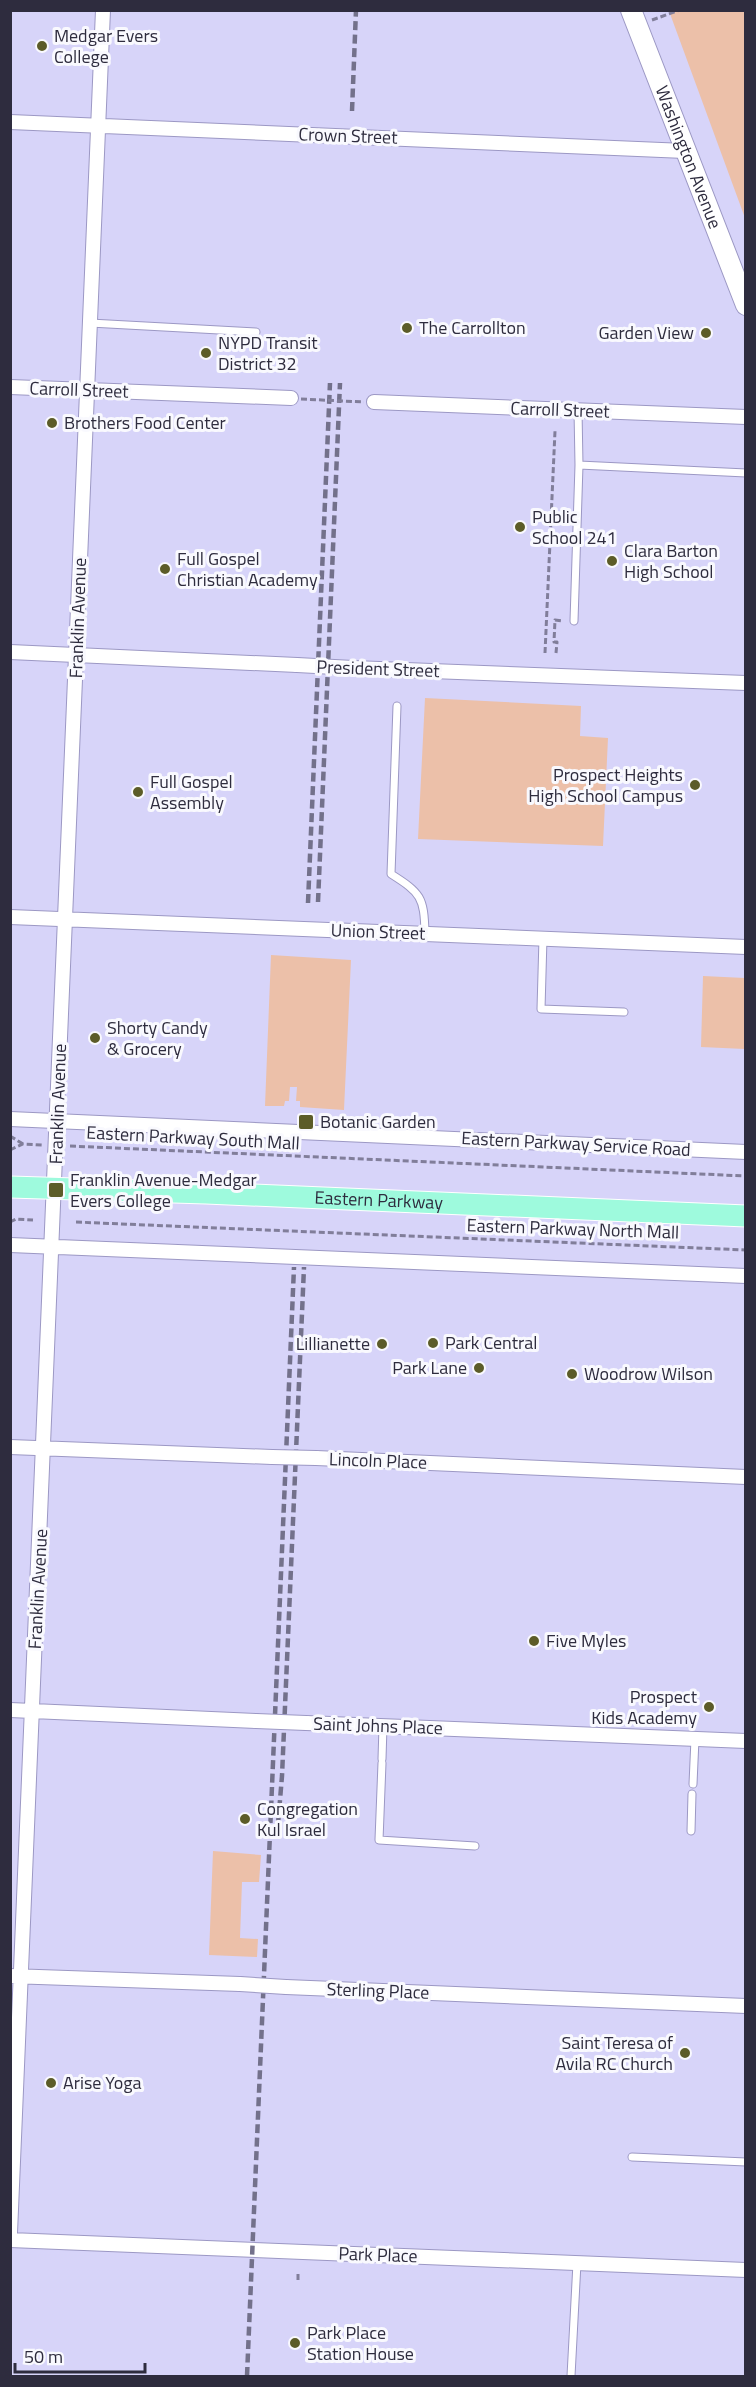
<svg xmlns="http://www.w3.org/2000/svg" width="756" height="2387" font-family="'Titillium Web',sans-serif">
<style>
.green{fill:#ecc0a9}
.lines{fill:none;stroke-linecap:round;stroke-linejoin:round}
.service-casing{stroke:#9c98c4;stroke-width:9}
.minor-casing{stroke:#9c98c4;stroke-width:16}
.secondary-casing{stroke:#9c98c4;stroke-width:22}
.primary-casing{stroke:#fff;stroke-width:23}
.path{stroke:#817e9a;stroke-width:3;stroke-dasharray:6 3;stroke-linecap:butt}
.service{stroke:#fff;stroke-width:7}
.minor{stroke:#fff;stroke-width:14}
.secondary{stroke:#fff;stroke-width:20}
.primary{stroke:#9efadd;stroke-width:21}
.rail{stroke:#73718b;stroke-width:4.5;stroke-dasharray:9 4.5;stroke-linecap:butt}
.minor-bridge-casing{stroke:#9c98c4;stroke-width:16;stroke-linecap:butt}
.path-bridge{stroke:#817e9a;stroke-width:3;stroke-dasharray:6 3;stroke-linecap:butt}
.minor-bridge{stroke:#fff;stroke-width:14}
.poi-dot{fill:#5c5c29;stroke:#f9f9fe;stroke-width:2}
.labels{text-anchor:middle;stroke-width:6;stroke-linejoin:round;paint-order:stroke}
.poi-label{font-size:18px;fill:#2e2c3e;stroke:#f9f9fe;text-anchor:start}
.street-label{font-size:18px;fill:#2e2c3e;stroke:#f9f9fe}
</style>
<rect width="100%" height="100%" fill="#d7d4f9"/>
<path class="green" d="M 669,11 L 745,11 L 745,218 Z
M 425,698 L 581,706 L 580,736 L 608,738 L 603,846 L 418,839 Z
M 271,955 L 351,960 L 344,1110 L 300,1107 L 300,1101 L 296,1101 L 297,1087 L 290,1087 L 289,1101 L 285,1101 L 284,1106 L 265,1106 Z
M 703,976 L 745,978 L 745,1049 L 701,1047 Z
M 213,1851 L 261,1855 L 259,1882 L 242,1882 L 240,1938 L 258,1939 L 257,1957 L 209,1955 Z"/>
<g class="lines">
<g class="service-casing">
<path id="service" d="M 90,323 L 256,332
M 579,465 L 746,473
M 574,621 L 579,465 L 578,410
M 397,706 L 391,874 C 421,893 424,897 425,933
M 543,938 L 541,1009 L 624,1012
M 382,1759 L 383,1726
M 382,1763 L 379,1840 L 475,1846
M 693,1784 L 695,1739
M 691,1831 L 692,1794
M 632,2157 L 746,2162
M 571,2376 L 577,2263"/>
</g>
<g class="minor-casing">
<path id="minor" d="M 10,122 L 685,151
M 10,387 L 291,398
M 374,402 L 746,417
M 10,652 L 297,665
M 353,668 L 746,683
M 10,917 L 746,947
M 10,1119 L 746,1152
M 10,1245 L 746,1276
M 10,1447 L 272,1457
M 316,1458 L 746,1477
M 10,1710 L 256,1721
M 306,1723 L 746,1741
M 10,1976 L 240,1984
M 286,1987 L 746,2006
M 10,2233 L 103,10
M 10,2240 L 746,2270"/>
</g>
<g class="secondary-casing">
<g id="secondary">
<path id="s1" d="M 631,10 L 746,305"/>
</g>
</g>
<g class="primary-casing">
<g id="primary">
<path id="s2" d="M 10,1187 L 206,1193 L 746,1216"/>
</g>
</g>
<path class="path" d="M 652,20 L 680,10
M 545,653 L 555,431
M 556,653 L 557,642 L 554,642 L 555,620 L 563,621
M 10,1136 L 23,1144
M 70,1146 L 746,1176
M 10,1150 L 23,1144 L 42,1145
M 10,1222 L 16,1219 L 33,1220
M 76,1222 L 746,1250
M 298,2280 L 298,2273"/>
<use href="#service" class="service"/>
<use href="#minor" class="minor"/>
<use href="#secondary" class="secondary"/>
<use href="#primary" class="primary"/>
<path class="rail" d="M 352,111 L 356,10
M 318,902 L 340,383
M 308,903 L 330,383
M 277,1836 L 282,1776 L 304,1267
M 247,2376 L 294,1267"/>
<g class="minor-bridge-casing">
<path id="minor-bridge" d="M 297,665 L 353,668
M 272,1457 L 316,1458
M 256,1721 L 306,1723
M 240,1984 L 286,1987"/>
</g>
<path class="path-bridge" d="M 301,399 L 364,402"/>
<use href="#minor-bridge" class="minor-bridge"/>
</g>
<g class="poi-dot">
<circle cx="42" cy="46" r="6"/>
<circle cx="407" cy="328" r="6"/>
<circle cx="706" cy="333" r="6"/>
<circle cx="206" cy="353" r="6"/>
<circle cx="52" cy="423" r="6"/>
<circle cx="520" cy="527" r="6"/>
<circle cx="612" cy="561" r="6"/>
<circle cx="165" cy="569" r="6"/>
<circle cx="695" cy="785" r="6"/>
<circle cx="138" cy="792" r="6"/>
<circle cx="95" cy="1038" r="6"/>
<rect x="298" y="1114" width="16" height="16" rx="3"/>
<rect x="48" y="1182" width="16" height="16" rx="3"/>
<circle cx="433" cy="1343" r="6"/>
<circle cx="382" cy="1344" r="6"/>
<circle cx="479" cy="1368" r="6"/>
<circle cx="572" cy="1374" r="6"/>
<circle cx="534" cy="1641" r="6"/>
<circle cx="709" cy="1707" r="6"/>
<circle cx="245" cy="1819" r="6"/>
<circle cx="685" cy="2053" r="6"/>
<circle cx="51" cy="2083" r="6"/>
<circle cx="295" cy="2343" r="6"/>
</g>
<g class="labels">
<g class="poi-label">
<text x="54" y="42">Medgar Evers<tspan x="54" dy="21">College</tspan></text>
<text x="419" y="334">The Carrollton</text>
<text x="694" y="339" text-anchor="end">Garden View</text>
<text x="218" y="349">NYPD Transit<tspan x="218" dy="21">District 32</tspan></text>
<text x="64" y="429">Brothers Food Center</text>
<text x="532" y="523">Public<tspan x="532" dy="21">School 241</tspan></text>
<text x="624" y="557">Clara Barton<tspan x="624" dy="21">High School</tspan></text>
<text x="177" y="565">Full Gospel<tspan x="177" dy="21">Christian Academy</tspan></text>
<text x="683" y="781" text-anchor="end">Prospect Heights<tspan x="683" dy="21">High School Campus</tspan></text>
<text x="150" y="788">Full Gospel<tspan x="150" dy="21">Assembly</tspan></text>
<text x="107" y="1034">Shorty Candy<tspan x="107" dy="21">&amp; Grocery</tspan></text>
<text x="320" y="1128">Botanic Garden</text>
<text x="70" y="1186">Franklin Avenue-Medgar<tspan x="70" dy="21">Evers College</tspan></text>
<text x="445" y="1349">Park Central</text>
<text x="370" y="1350" text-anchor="end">Lillianette</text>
<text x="467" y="1374" text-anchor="end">Park Lane</text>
<text x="584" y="1380">Woodrow Wilson</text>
<text x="546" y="1647">Five Myles</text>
<text x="697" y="1703" text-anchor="end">Prospect<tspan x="697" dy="21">Kids Academy</tspan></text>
<text x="257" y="1815">Congregation<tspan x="257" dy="21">Kul Israel</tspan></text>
<text x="673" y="2049" text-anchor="end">Saint Teresa of<tspan x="673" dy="21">Avila RC Church</tspan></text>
<text x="63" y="2089">Arise Yoga</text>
<text x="307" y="2339">Park Place<tspan x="307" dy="21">Station House</tspan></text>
</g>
<g class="street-label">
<text transform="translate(348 136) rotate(2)" y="6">Crown Street</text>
<text dy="6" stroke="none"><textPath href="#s1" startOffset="158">Washington Avenue</textPath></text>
<text transform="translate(79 390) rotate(2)" y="6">Carroll Street</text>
<text transform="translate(560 410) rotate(2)" y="6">Carroll Street</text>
<text transform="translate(78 618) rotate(-88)" y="6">Franklin Avenue</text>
<text transform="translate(378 669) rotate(2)" y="6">President Street</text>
<text transform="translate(378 932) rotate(2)" y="6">Union Street</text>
<text transform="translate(58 1104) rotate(-88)" y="6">Franklin Avenue</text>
<text transform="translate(193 1138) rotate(3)" y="6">Eastern Parkway South Mall</text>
<text transform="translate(576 1144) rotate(3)" y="6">Eastern Parkway Service Road</text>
<text dy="6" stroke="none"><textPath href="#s2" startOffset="369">Eastern Parkway</textPath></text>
<text transform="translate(573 1229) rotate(2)" y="6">Eastern Parkway North Mall</text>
<text transform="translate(378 1461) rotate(2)" y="6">Lincoln Place</text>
<text transform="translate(38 1589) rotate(-87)" y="6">Franklin Avenue</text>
<text transform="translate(378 1726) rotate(2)" y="6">Saint Johns Place</text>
<text transform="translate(378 1991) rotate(2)" y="6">Sterling Place</text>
<text transform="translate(378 2255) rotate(2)" y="6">Park Place</text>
</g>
</g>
<rect width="756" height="2387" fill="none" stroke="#2e2c3e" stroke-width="24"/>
<path d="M15 2363v9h130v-9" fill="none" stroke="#2e2c3e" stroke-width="3"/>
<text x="24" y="2363" font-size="18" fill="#2e2c3e" stroke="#f9f9fe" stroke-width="4.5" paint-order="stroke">50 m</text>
</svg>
